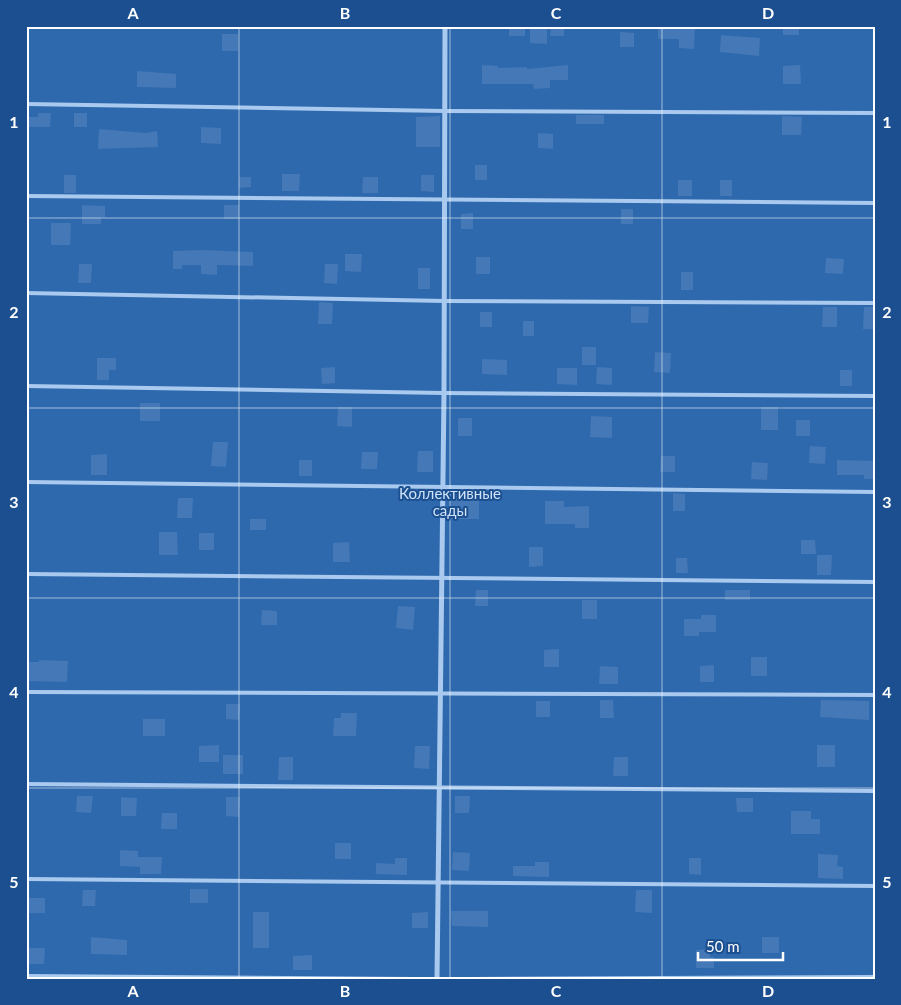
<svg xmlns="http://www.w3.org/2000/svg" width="901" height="1005" font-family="Lato,sans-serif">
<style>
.green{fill:#2e69ad}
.building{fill:#4478b7}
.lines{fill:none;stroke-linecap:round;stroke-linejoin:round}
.service{stroke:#a9c9ee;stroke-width:4}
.minor{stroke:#a9c9ee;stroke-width:5}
.grid{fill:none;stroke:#fff;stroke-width:1;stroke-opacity:0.55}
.labels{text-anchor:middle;stroke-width:4;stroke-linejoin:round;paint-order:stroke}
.park-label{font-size:15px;fill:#cfe3fa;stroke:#1b4f8f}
.neatline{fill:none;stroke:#fff;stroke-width:2}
.grid-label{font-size:16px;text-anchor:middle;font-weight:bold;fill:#fff}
</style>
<rect width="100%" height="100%" fill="#1b4f8f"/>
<path class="green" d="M 26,26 L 875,26 L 875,979 L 26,979 Z"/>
<path class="building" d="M 509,26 L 525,26 L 525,36 L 509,36 Z
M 551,26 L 564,26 L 564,36 L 550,36 Z
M 658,26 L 695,27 L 694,49 L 679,48 L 679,39 L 658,39 Z
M 783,26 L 799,26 L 799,35 L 783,35 Z
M 530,28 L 547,29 L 547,44 L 530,43 Z
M 620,32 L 634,33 L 634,47 L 620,47 Z
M 222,34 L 238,34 L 238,51 L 222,51 Z
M 721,35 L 760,38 L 759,56 L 720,52 Z
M 482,65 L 498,66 L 498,68 L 527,67 L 527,69 L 568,65 L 568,80 L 550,80 L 550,88 L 534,89 L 533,84 L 482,84 Z
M 800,65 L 801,84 L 783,84 L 783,66 Z
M 137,71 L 176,74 L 176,88 L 137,87 Z
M 38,113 L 51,113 L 50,127 L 26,127 L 26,117 L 38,117 Z
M 74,113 L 87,113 L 87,127 L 74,127 Z
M 576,115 L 604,115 L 604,124 L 576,124 Z
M 440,116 L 440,147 L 416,147 L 416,117 Z
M 782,116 L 802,117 L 801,135 L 782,135 Z
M 201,127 L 221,128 L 221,144 L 201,143 Z
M 99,129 L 146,133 L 157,131 L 158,147 L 98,149 Z
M 538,133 L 553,134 L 553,149 L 538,148 Z
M 475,165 L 487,165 L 487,180 L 475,180 Z
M 282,174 L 300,174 L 299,191 L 282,191 Z
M 64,175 L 76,175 L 76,193 L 64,193 Z
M 421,175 L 434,175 L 434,192 L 421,191 Z
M 239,177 L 251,177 L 251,187 L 239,188 Z
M 363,177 L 378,177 L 378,193 L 362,193 Z
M 678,180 L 692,180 L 692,196 L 678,196 Z
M 720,180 L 732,180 L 732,196 L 720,196 Z
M 82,205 L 105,206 L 105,217 L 101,217 L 101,224 L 82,224 Z
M 224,205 L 239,205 L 239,219 L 224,219 Z
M 621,209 L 633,209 L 633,224 L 621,224 Z
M 473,213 L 473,229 L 461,229 L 461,214 Z
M 51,223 L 71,223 L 70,245 L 51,245 Z
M 202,250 L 253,252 L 253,266 L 217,265 L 217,275 L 201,274 L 201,265 L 182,265 L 182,269 L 173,269 L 173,251 Z
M 345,254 L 362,254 L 361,272 L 345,271 Z
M 476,257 L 490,257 L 490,274 L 476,274 Z
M 826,258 L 844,259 L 843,274 L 825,273 Z
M 79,264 L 92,264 L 91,283 L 78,283 Z
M 325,264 L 338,264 L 337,284 L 324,283 Z
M 418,268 L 430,268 L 430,289 L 418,289 Z
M 681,272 L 693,272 L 693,290 L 681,290 Z
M 319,302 L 333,303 L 332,324 L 318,324 Z
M 631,306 L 649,307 L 648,323 L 631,323 Z
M 823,307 L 837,307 L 837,327 L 822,327 Z
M 864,307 L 873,307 L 873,329 L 863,329 Z
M 480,312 L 492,312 L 492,327 L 480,327 Z
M 523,321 L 534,321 L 534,336 L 523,336 Z
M 582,347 L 596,347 L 596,365 L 582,365 Z
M 655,352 L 671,353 L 670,373 L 654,372 Z
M 97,358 L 116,358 L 116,370 L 109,370 L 109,380 L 97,380 Z
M 482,359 L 507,360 L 507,375 L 482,374 Z
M 335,367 L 335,383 L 322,384 L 321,368 Z
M 597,367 L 612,368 L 612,385 L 596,384 Z
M 557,368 L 577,368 L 577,385 L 557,384 Z
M 840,370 L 852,370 L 852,386 L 840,386 Z
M 140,403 L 160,403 L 160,421 L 140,421 Z
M 338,407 L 352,407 L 352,427 L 337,426 Z
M 761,407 L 778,407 L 778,430 L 761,430 Z
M 591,416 L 612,417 L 612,438 L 590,437 Z
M 458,418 L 472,418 L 472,436 L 458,436 Z
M 796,420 L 810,420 L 810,436 L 796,436 Z
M 213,442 L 228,442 L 226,467 L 211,466 Z
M 810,446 L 826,447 L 825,464 L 809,463 Z
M 418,451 L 433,451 L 433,472 L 417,472 Z
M 362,452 L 378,452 L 377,469 L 361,469 Z
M 107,454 L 107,475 L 91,475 L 91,455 Z
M 661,456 L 675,456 L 675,472 L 660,472 Z
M 299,460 L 312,460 L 312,476 L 299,476 Z
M 837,460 L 875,461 L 875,479 L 864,479 L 864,475 L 837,475 Z
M 752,462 L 768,463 L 767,480 L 751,479 Z
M 673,493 L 685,494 L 685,511 L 673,511 Z
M 479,495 L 479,519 L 452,519 L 451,496 Z
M 178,498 L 193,498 L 192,518 L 177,518 Z
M 545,501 L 564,501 L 564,507 L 589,506 L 589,528 L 575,528 L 575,524 L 545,524 Z
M 250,519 L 266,519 L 266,530 L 250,530 Z
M 159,532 L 177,532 L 178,555 L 159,555 Z
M 199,533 L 214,533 L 214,550 L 199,550 Z
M 801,540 L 815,540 L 816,554 L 801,554 Z
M 349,542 L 350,562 L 333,562 L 333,543 Z
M 529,547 L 543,547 L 543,566 L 529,567 Z
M 817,555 L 832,555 L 831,575 L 817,575 Z
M 676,558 L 687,558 L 688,573 L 676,573 Z
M 476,590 L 488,590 L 488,606 L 475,606 Z
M 725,590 L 750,590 L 750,600 L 725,600 Z
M 582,600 L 597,600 L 597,619 L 582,619 Z
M 398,606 L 415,607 L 413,630 L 396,628 Z
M 262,610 L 277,611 L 277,625 L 261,625 Z
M 701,615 L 716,615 L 716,632 L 699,632 L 699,636 L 684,636 L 684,619 L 701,619 Z
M 559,649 L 559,667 L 544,667 L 544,650 Z
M 751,657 L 767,657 L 767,676 L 751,676 Z
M 39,660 L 68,661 L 67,682 L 26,681 L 26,662 L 39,662 Z
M 714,665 L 714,682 L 700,682 L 700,666 Z
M 600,666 L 618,667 L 618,684 L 599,684 Z
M 600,700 L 613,700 L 614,718 L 600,718 Z
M 821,700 L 869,701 L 869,720 L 820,717 Z
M 536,701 L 550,701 L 550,717 L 536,717 Z
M 226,704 L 240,704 L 239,720 L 226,719 Z
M 341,713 L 357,713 L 356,736 L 333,736 L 334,718 L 341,718 Z
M 143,719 L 165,719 L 165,736 L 143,736 Z
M 219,745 L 219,762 L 199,762 L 199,746 Z
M 817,745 L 835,745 L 835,767 L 817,767 Z
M 415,746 L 430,746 L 429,769 L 414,768 Z
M 223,755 L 243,755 L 243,774 L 223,774 Z
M 279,757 L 293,757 L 293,780 L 278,780 Z
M 614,757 L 628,757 L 628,776 L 613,776 Z
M 77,796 L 93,796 L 91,813 L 76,812 Z
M 455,796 L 470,796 L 469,813 L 455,813 Z
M 121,797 L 137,798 L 136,816 L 121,816 Z
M 226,797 L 240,797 L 239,817 L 226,816 Z
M 736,798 L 753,798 L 753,812 L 737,812 Z
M 791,811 L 811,811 L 811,819 L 820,819 L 820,834 L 791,834 Z
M 162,813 L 177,813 L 177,829 L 161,829 Z
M 335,843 L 351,843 L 351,859 L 335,859 Z
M 120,850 L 138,851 L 138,857 L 162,857 L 161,874 L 140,874 L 140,867 L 120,866 Z
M 453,852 L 470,853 L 469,871 L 452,870 Z
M 818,854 L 838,855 L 837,866 L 843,867 L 843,879 L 818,878 Z
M 395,858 L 407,858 L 407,875 L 376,874 L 376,863 L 395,864 Z
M 689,858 L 701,858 L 701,875 L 689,874 Z
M 535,862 L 549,862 L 549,877 L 513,876 L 513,866 L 535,866 Z
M 190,889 L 208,889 L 208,903 L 190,903 Z
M 83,890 L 96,890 L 95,906 L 82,906 Z
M 636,890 L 652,890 L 652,913 L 635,912 Z
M 29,898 L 45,898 L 45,913 L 29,913 Z
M 451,911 L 488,911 L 488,927 L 452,926 Z
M 253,912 L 269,912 L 269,948 L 253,948 Z
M 428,912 L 428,928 L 412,928 L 412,913 Z
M 91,937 L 127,940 L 127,955 L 91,954 Z
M 762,937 L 779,937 L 779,953 L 762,953 Z
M 29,948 L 45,948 L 44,964 L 29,964 Z
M 710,949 L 710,957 L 714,957 L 714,968 L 696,968 L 696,950 Z
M 312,955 L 312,970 L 293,970 L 293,956 Z"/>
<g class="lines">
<path class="service" d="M 26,104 L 445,111 L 875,113
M 26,196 L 875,203
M 26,293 L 445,301 L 875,303
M 26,386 L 444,393 L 875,396
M 26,482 L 875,492
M 26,574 L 875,582
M 26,692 L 875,695
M 26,784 L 875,791
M 26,879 L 875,886
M 26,976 L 412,979
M 473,979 L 875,977"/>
<path class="minor" d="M 437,979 L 444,393 L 445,26"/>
</g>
<path class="grid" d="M 239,26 L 239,979M 450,26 L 450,979M 662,26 L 662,979M 26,218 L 875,218M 26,408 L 875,408M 26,598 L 875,598M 26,788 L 875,788"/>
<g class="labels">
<g class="park-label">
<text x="450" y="499">Коллективные<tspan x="450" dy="17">сады</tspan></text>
</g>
</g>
<rect width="901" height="1005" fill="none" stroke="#1b4f8f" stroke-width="55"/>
<path d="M698 952v8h85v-8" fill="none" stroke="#ffffff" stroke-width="2.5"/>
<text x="706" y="952" font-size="15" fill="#ffffff" stroke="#1b4f8f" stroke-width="4" paint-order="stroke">50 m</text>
<rect x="28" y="28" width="846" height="950" class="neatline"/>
<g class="grid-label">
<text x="133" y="19">A</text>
<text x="345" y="19">B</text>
<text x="556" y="19">C</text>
<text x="768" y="19">D</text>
<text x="14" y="128">1</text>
<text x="887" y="128">1</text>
<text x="14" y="318">2</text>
<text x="887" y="318">2</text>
<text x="14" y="508">3</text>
<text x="887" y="508">3</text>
<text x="14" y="698">4</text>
<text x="887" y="698">4</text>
<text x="14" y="888">5</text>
<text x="887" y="888">5</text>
<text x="133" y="997">A</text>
<text x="345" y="997">B</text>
<text x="556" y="997">C</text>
<text x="768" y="997">D</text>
</g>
</svg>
